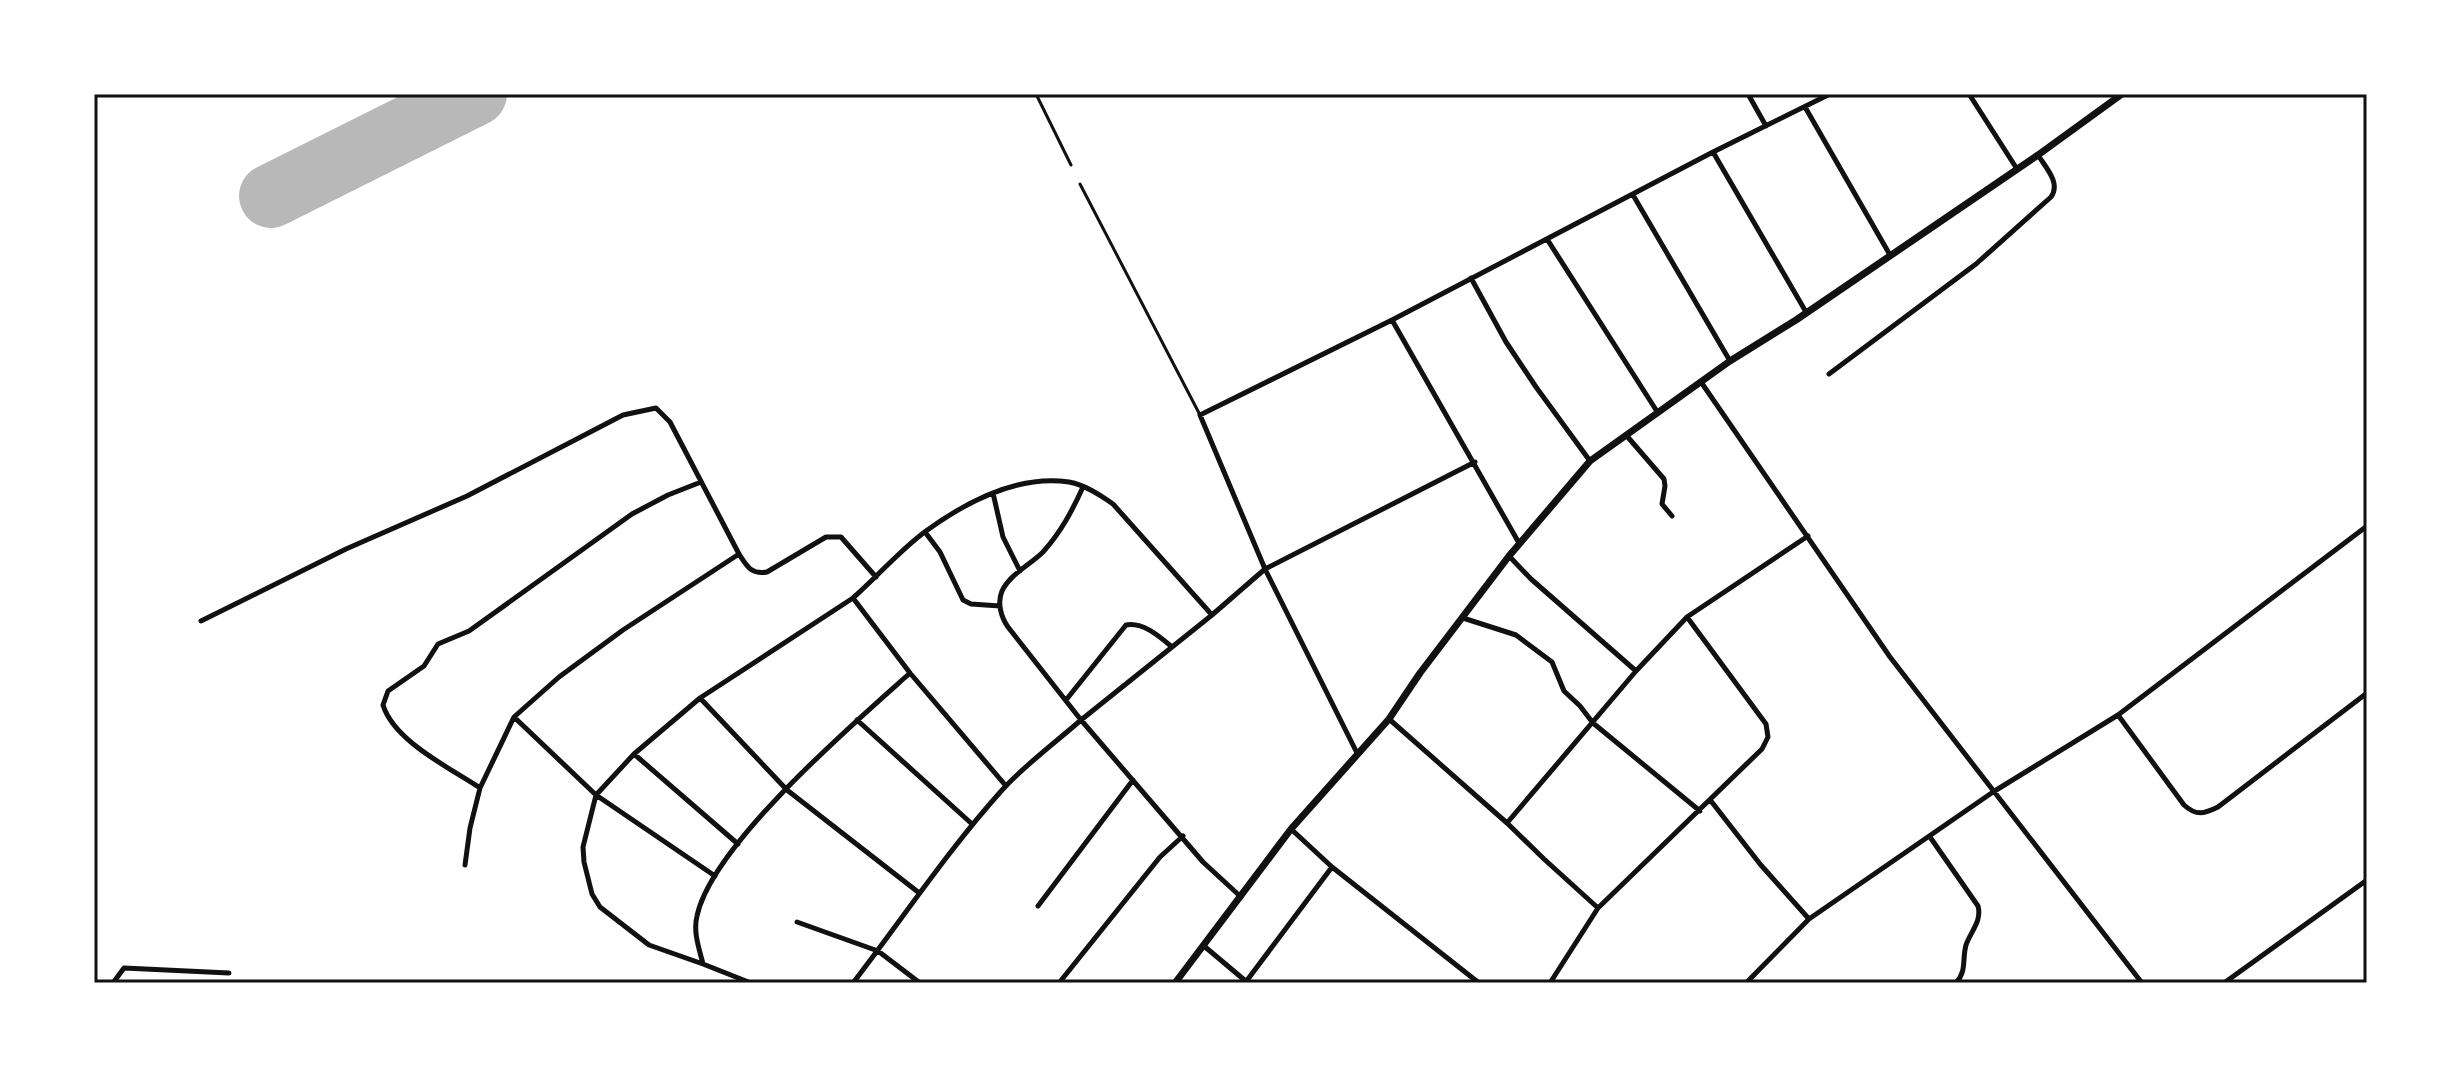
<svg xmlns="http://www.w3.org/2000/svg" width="2461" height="1077" font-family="'Fira Sans',sans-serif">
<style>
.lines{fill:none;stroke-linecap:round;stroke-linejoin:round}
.runway{stroke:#b8b8b8;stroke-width:64}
.service{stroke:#111;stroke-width:3}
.minor{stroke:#111;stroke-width:5}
.secondary{stroke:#111;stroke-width:7}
.neatline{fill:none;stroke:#111;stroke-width:3}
</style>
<rect width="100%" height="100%" fill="#fff"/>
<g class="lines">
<path class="runway" d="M 271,196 L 475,94"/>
<path class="service" d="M 1036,94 L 1071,165
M 1080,184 L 1200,415"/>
<path class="minor" d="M 1748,94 L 1766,126
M 1969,94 L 2017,169
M 1805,107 L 1890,255
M 1713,152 L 1806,312
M 1633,195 L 1730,361
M 1547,239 L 1658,413
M 1471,278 L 1506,342 L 1536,387 L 1590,461
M 1392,320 L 1519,543
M 1829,374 L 1976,264 L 2051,197 C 2061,183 2046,168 2038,155
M 1701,382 L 1890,657 L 2142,983
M 1626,435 L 1664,479 L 1665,486 L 1662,504 L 1672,516
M 1083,487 C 1072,511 1061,532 1043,552 C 1030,565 1010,574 1002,591 C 997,603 1001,617 1008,627 L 1081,720 L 1212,615 L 1265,569 L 1475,462
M 993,493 L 1003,537 L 1020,571
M 925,532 L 940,552 L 963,600 L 971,604 L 1000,606
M 1509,556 L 1531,579 L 1636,671
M 1463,618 L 1516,635 L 1552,662 L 1564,691 L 1580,706 L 1593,723 L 1700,811
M 201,621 L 346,549 L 467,496 L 623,415 L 656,408 L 670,422 L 739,554
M 700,698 L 787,790 L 918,892
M 1066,700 L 1126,625 C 1143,622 1159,636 1172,647
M 2118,715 L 2184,805 C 2196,816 2204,814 2218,807 L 2367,693
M 1389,719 L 1507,823 L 1544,859 L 1598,908 L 1550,983
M 857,720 L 972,824
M 1357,753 L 1265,569 L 1200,415 L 1392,320 L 1713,152 L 1830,94
M 634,754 L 738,844
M 1006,786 L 910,673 L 853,598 C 877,577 900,550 926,531 C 966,502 1017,474 1069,482 C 1085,485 1099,494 1113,504 L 1212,615
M 480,788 C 450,768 394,741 383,705 L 388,691 L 424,666 L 438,644 L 469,631 L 632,514 L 668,495 L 701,482
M 1711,801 L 1760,864 L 1809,919
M 1507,823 L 1636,671 L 1687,617 L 1808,536
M 1291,829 L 1332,867 L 1479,983
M 1930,837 L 1978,906 C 1982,921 1971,931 1966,945 C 1962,959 1967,971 1956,983
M 465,865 L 470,828 L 480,788 L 514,717
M 715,876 L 596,795 L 514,717 L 559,677 L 623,630 L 739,554 C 747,566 751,575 767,572 L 826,537 L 841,537 L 876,577
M 1038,906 L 1133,780
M 1598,908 L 1762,749 L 1768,737 L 1766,724 L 1687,617
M 797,922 L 878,951 L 920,983
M 1204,946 L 1248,983
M 703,964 L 649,945 L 600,907 L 592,894 L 584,862 L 583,847 L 596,795 L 634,754 L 700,698 L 853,598
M 113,983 L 124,968 L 229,973
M 751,983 L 703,964 C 699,948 693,932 697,916 C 712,845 854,723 910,673
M 853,983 C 903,918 948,850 1003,789 C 1026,764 1056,742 1081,720 L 1203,862 L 1241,897
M 1059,983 L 1160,857 L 1183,836
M 1245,983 L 1332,867
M 1746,983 L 1809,919 L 1993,792 L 2118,715 L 2367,526
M 2224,983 L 2367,880"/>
<path class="secondary" d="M 1175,983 L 1291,829 L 1389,719 L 1420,673 L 1509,556 L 1590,461 L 1730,361 L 1796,320 L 2038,155 L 2122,94"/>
</g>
<rect width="2461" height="1077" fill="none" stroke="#ffffff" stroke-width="192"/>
<rect x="96" y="96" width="2269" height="885" class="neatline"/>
</svg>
